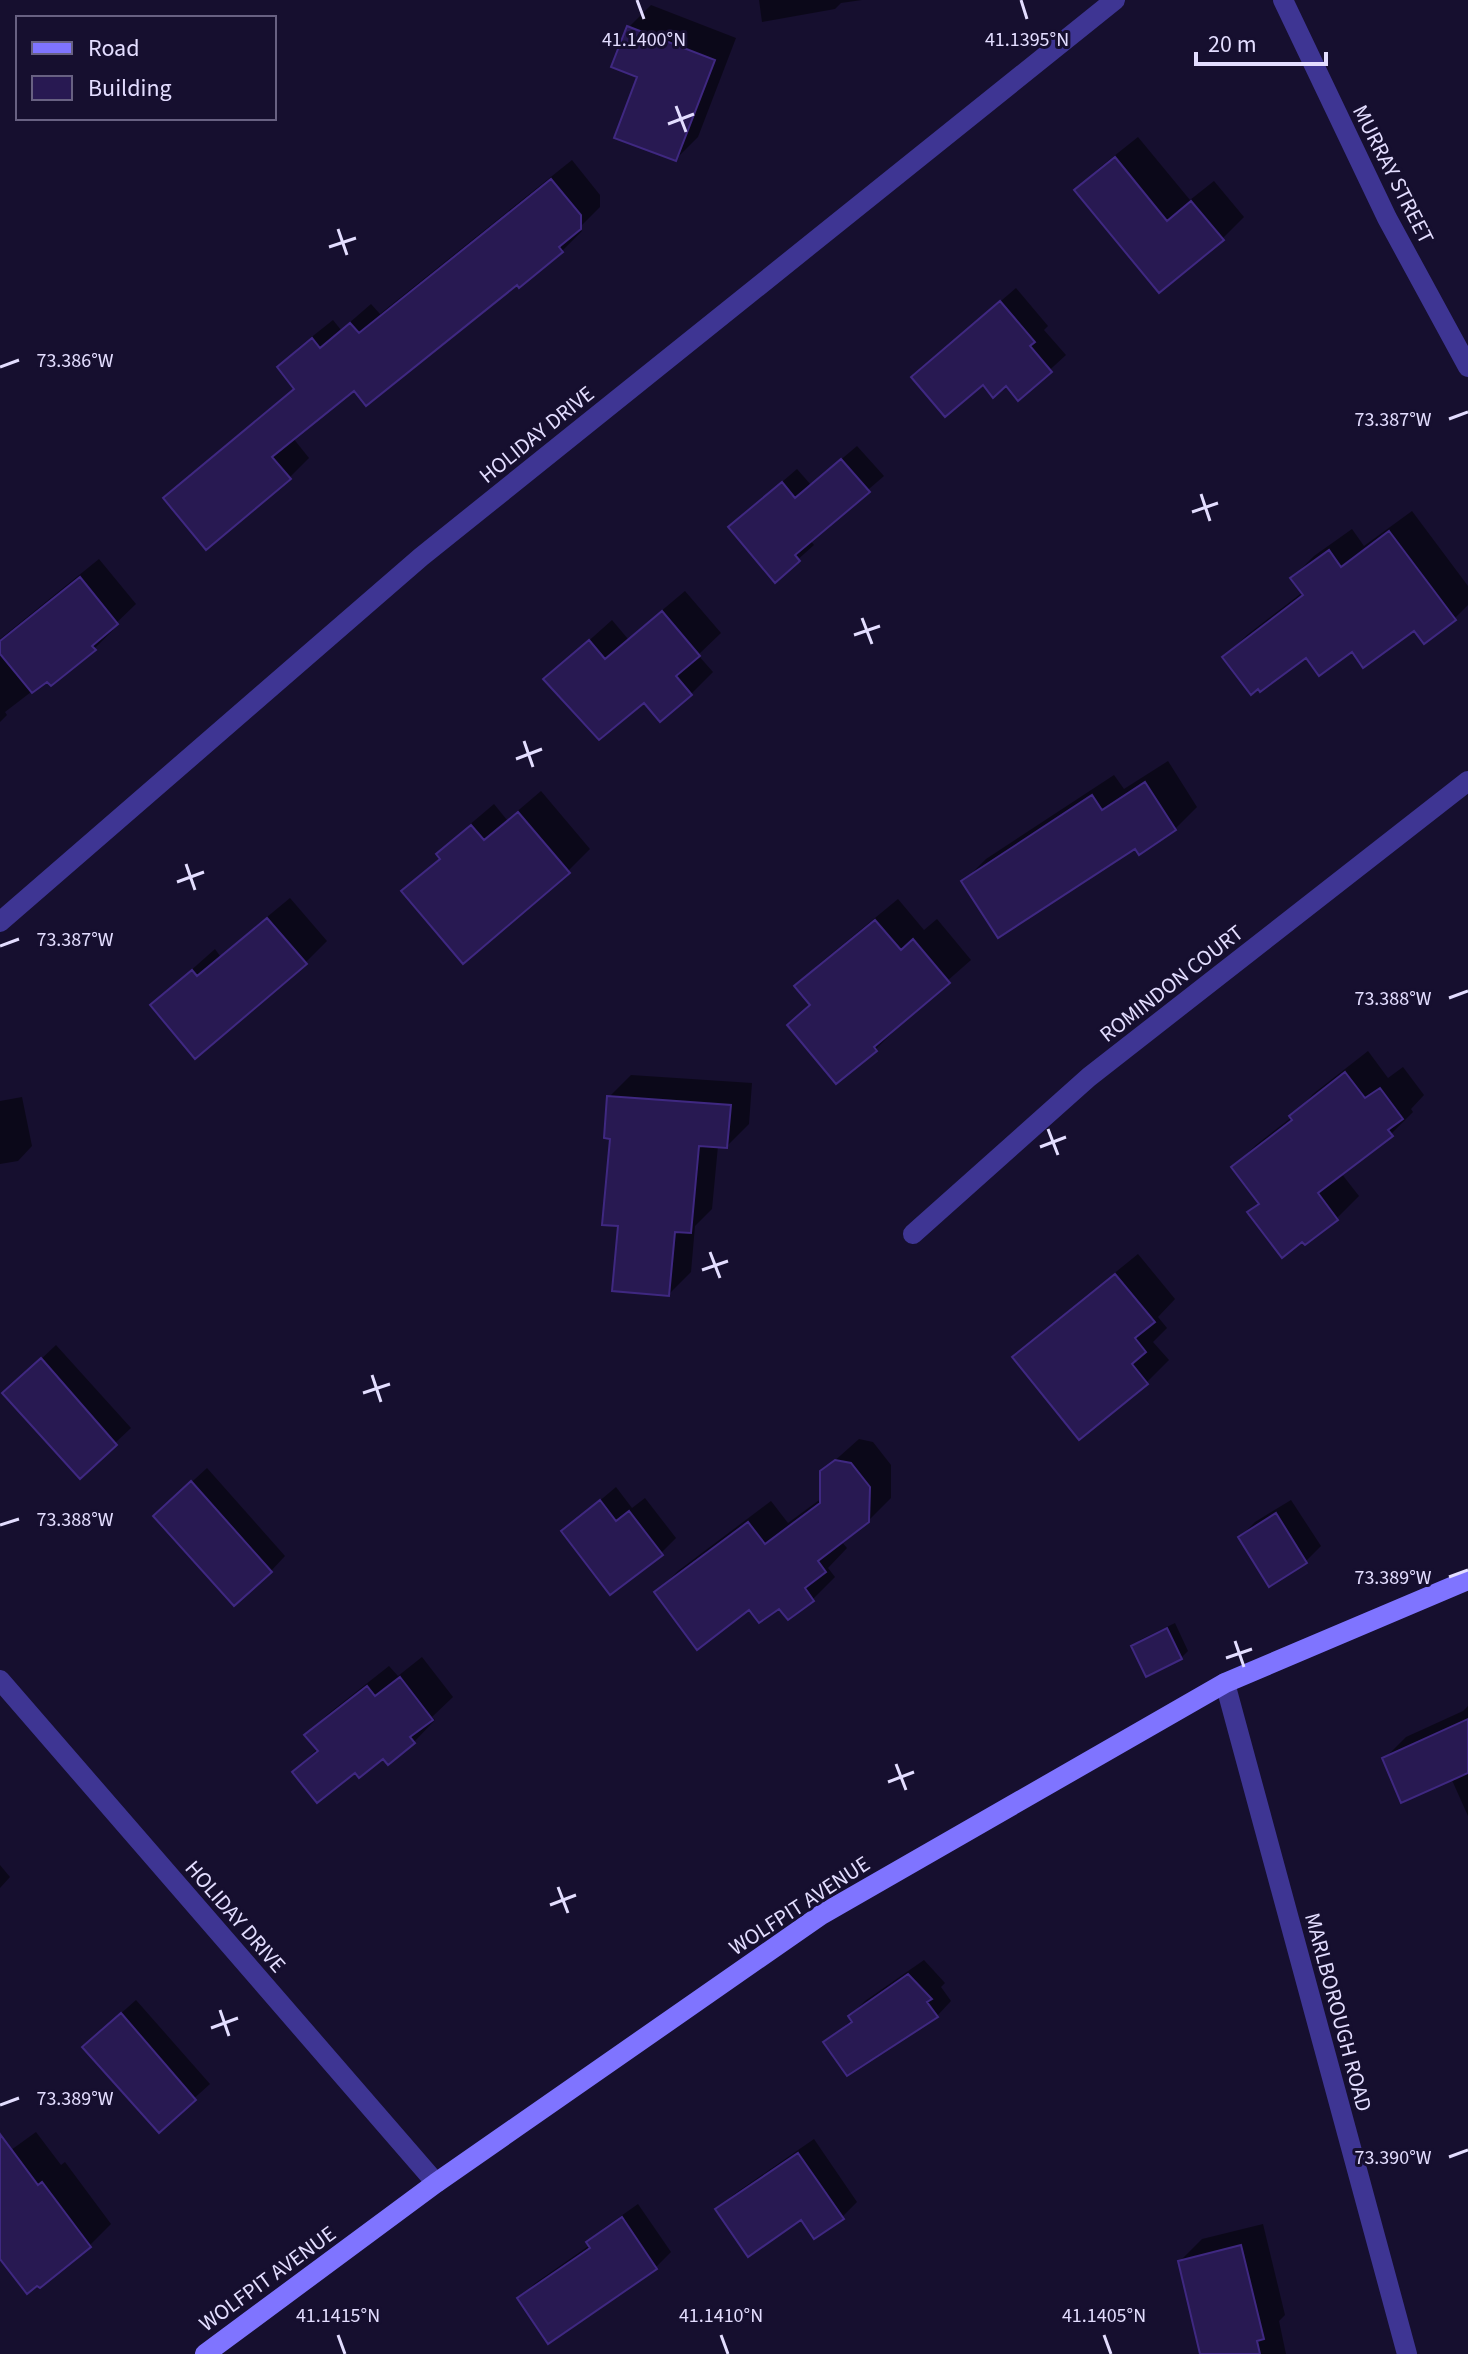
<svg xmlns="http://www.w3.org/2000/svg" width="1468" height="2354" font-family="'Source Sans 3',sans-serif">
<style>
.shadow{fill:#0007}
.building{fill:#281952;stroke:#3f2881;stroke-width:2}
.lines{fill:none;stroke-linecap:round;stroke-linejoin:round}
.street{stroke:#3e3593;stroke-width:20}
.secondary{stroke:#7f74ff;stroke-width:20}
.ticks{fill:none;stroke:#e3ddff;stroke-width:3}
.labels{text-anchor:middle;stroke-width:6;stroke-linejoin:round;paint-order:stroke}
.street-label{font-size:22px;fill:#e3ddff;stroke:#160f2f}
.ticks-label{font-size:20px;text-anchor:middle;fill:#e3ddff;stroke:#160f2f;stroke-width:6;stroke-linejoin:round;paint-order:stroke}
</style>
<rect width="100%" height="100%" fill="#160f2f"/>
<path class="shadow" d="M 759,0 L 862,0 L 841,3 L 835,9 L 762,22 Z
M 651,5 L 736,38 L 698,137 L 676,159 L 640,76 L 629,27 Z
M 1138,137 L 1190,200 L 1214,181 L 1244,217 L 1222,239 L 1160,290 L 1077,190 L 1099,168 Z
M 572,160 L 600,195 L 600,207 L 579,228 L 582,231 L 562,251 L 354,388 L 293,438 L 309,458 L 289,478 L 166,498 L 186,478 L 296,387 L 279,367 L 299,347 L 333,320 L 341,330 L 371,304 L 380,314 Z
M 1016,288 L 1048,326 L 1044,330 L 1066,355 L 1019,398 L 1007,384 L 983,382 L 929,363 Z
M 857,446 L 884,476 L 810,540 L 814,545 L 775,580 L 746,513 L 797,469 L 811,485 Z
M 1412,511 L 1468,586 L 1468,605 L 1454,619 L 1415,629 L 1352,650 L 1306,656 L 1225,657 L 1247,635 L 1303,592 L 1292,578 L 1314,556 L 1352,529 L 1364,546 Z
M 99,559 L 136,604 L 111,628 L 113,630 L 94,649 L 48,679 L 5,712 L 7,715 L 0,722 L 0,639 Z
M 685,591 L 721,633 L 698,655 L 713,672 L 691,694 L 644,700 L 546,679 L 612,620 L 628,639 Z
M 1168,761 L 1197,807 L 1175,829 L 1135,846 L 964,881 L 986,859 L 1114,775 L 1124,789 Z
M 541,791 L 590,849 L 568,871 L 404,891 L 441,857 L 439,854 L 461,832 L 494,804 L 507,820 Z
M 290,898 L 327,941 L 305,963 L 152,1005 L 215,949 L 220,956 Z
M 898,899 L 924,930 L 937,919 L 971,960 L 896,1026 L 897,1028 L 875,1050 L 789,1025 L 811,1003 L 797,986 L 819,964 Z
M 1368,1051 L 1388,1078 L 1403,1067 L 1424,1095 L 1411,1109 L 1413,1112 L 1391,1134 L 1341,1173 L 1359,1196 L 1337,1218 L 1305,1242 L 1250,1212 L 1260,1202 L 1234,1167 L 1256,1145 L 1292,1117 L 1313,1094 Z
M 631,1075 L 752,1083 L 749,1124 L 727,1146 L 718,1146 L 712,1209 L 695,1226 L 691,1272 L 669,1294 L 620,1224 L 609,1097 Z
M 22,1097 L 32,1146 L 18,1161 L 0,1164 L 0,1101 Z
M 1138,1254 L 1175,1299 L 1158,1317 L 1167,1328 L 1153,1342 L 1169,1360 L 1147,1382 L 1015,1358 L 1037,1336 Z
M 56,1345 L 131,1428 L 80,1476 L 20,1379 Z
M 859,1439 L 873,1442 L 891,1465 L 891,1498 L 868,1521 L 841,1541 L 847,1548 L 828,1568 L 835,1577 L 813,1599 L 780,1606 L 750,1607 L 656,1593 L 678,1571 L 771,1501 L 788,1523 L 822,1498 L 822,1472 Z
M 207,1468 L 285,1556 L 271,1571 L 170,1502 Z
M 616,1487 L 632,1508 L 645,1498 L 676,1538 L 661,1553 L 564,1531 Z
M 1291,1500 L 1321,1546 L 1306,1561 L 1270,1584 L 1240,1537 L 1255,1522 Z
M 1175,1623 L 1188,1651 L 1181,1658 L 1133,1647 L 1140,1640 Z
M 422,1657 L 453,1697 L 432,1717 L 435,1720 L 414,1742 L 388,1762 L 383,1756 L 355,1770 L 294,1772 L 318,1748 L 307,1735 L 328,1714 L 389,1666 L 398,1676 Z
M 1468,1706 L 1468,1816 L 1451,1778 L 1384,1759 L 1406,1737 L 1463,1711 Z
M 0,1865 L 10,1877 L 0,1888 Z
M 924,1960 L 945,1983 L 941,1987 L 951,2001 L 937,2016 L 826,2042 L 853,2019 L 850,2016 L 865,2001 Z
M 136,2000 L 210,2084 L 159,2130 L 100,2032 Z
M 36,2132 L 61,2165 L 65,2162 L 111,2224 L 89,2246 L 0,2255 L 0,2158 Z
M 814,2139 L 857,2202 L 842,2217 L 802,2217 L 718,2210 L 733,2195 Z
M 638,2204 L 671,2252 L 656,2267 L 549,2341 L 520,2299 L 534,2284 L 590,2245 L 589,2243 L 604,2228 Z
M 1263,2224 L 1285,2315 L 1279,2321 L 1286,2354 L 1201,2354 L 1180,2261 L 1202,2239 Z"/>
<path class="building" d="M 627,26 L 715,60 L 676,161 L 614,138 L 637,77 L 611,67 Z
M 1115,157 L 1167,221 L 1191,201 L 1224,240 L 1159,293 L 1074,190 Z
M 551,179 L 581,215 L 581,229 L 559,247 L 563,252 L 519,288 L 517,285 L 366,406 L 354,391 L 272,457 L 291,479 L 206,550 L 163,498 L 294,389 L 277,367 L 312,338 L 320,348 L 350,323 L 359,333 Z
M 1000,301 L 1035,342 L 1030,346 L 1052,372 L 1018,401 L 1006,386 L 993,398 L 983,385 L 945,417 L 911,377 Z
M 841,459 L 870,492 L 795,555 L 800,561 L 775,583 L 728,527 L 782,482 L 795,498 Z
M 1389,531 L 1456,620 L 1424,644 L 1414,631 L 1363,668 L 1352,652 L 1319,676 L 1306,658 L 1260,692 L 1258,689 L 1251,695 L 1222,657 L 1303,595 L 1290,578 L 1329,550 L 1341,567 Z
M 80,577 L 118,624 L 92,646 L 96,650 L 51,686 L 47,682 L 32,693 L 0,654 L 0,641 Z
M 662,611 L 700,656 L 676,676 L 692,695 L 660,722 L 644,703 L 599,740 L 543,679 L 589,640 L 605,659 Z
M 1145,782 L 1176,830 L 1139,855 L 1135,849 L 998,938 L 961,881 L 1092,795 L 1102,810 Z
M 518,812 L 570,873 L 463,964 L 401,891 L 440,859 L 436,854 L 471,825 L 484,840 Z
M 267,918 L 307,964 L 195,1059 L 150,1005 L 192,970 L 197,976 Z
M 875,920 L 901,950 L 913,939 L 950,983 L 874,1047 L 877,1051 L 836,1084 L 787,1025 L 810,1005 L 794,986 Z
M 1345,1072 L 1365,1098 L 1380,1088 L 1403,1119 L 1388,1130 L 1393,1136 L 1318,1193 L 1338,1220 L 1305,1245 L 1302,1242 L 1282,1258 L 1247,1212 L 1259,1204 L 1231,1167 L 1292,1120 L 1289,1116 Z
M 607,1096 L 731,1105 L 727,1148 L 699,1146 L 691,1233 L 675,1232 L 669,1296 L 612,1291 L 618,1226 L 602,1225 L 610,1139 L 604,1138 Z
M 1115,1274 L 1155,1322 L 1135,1338 L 1146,1352 L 1132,1364 L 1148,1384 L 1079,1440 L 1012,1357 Z
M 41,1358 L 117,1445 L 80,1479 L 2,1393 Z
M 835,1460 L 851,1463 L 870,1487 L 869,1522 L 818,1561 L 826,1572 L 805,1588 L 814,1601 L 788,1620 L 779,1609 L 759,1623 L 749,1610 L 697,1650 L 654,1592 L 748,1522 L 765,1544 L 820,1503 L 820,1471 Z
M 191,1481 L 272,1572 L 234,1606 L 153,1516 Z
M 600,1500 L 616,1521 L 629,1511 L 663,1555 L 610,1595 L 561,1531 Z
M 1276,1513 L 1307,1563 L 1269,1587 L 1238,1537 Z
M 1167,1628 L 1182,1659 L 1146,1677 L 1131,1646 Z
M 400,1677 L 433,1720 L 410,1737 L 415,1743 L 388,1765 L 383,1759 L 359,1778 L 355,1773 L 317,1803 L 292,1772 L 318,1751 L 304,1735 L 367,1686 L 375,1696 Z
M 1468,1719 L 1468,1773 L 1401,1803 L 1382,1758 Z
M 908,1974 L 932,1999 L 927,2002 L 938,2017 L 847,2076 L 823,2042 L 852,2022 L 848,2016 Z
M 121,2013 L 196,2100 L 159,2133 L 82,2047 Z
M 0,2134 L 38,2185 L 42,2182 L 91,2247 L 40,2288 L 37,2286 L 27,2294 L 0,2259 Z
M 798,2153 L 844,2219 L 814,2239 L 801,2220 L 748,2257 L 715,2209 Z
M 622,2217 L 657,2269 L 548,2344 L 517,2298 L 590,2248 L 586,2242 Z
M 1241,2245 L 1264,2339 L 1257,2341 L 1260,2354 L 1200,2354 L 1178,2261 Z"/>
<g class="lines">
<path class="street" d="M 1283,0 L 1387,218 L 1468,367
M 0,922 L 421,557 L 1115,0
M 913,1234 L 1089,1077 L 1468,781
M 0,1680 L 436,2183
M 1225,1683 L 1407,2354"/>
<path class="secondary" d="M 205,2354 L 436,2183 L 821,1915 L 1225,1683 L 1468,1580"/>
</g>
<path class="ticks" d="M 637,0 L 644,19M 1021,0 L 1027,19M 676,106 L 686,132M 668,124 L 694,114M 338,229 L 347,255M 329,247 L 356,238M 0,367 L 19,360M 1449,419 L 1468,412M 1201,494 L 1210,521M 1192,512 L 1218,503M 862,618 L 872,644M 854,635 L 880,626M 524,741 L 533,767M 516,759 L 542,749M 186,864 L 195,890M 177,882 L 204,872M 0,946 L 19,939M 1449,998 L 1468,991M 1048,1129 L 1058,1155M 1040,1147 L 1066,1137M 710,1252 L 720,1278M 702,1270 L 728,1261M 372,1375 L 381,1402M 363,1393 L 390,1384M 0,1525 L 19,1519M 1449,1577 L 1468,1570M 1235,1641 L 1244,1667M 1226,1658 L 1252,1649M 896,1764 L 906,1790M 888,1782 L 914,1772M 558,1887 L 568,1913M 550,1905 L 576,1895M 220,2010 L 229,2036M 211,2028 L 238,2018M 0,2105 L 19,2098M 1449,2157 L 1468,2150M 338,2335 L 345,2354M 721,2335 L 728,2354M 1104,2335 L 1111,2354"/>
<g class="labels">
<g class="street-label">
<text transform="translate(1394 174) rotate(63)" y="8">MURRAY STREET</text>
<text transform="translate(536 434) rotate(-39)" y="8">HOLIDAY DRIVE</text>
<text transform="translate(1171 983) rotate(-38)" y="8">ROMINDON COURT</text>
<text transform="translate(799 1905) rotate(-33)" y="8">WOLFPIT AVENUE</text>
<text transform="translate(236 1916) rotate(49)" y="8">HOLIDAY DRIVE</text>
<text transform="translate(1339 2012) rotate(75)" y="8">MARLBOROUGH ROAD</text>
<text transform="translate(267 2278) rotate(-36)" y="8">WOLFPIT AVENUE</text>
</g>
</g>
<g class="ticks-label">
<text x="644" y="46">41.1400°N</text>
<text x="1027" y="46">41.1395°N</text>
<text x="75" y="367">73.386°W</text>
<text x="1393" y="426">73.387°W</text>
<text x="75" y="946">73.387°W</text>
<text x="1393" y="1005">73.388°W</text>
<text x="75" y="1526">73.388°W</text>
<text x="1393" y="1584">73.389°W</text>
<text x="75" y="2105">73.389°W</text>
<text x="1393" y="2164">73.390°W</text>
<text x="338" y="2322">41.1415°N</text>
<text x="721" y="2322">41.1410°N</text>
<text x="1104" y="2322">41.1405°N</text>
</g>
<rect x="16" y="16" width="260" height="104" fill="#160f2f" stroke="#686182" stroke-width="2"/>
<rect x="32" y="42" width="40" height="12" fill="#7f74ff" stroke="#686182" stroke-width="2"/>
<text x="88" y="56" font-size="24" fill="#e3ddff">Road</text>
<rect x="32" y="76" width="40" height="24" fill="#281952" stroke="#686182" stroke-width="2"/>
<text x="88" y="96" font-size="24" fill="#e3ddff">Building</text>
<path d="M1196 52v12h130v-12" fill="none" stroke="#e3ddff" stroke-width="4"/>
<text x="1208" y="52" font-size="24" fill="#e3ddff" stroke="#160f2f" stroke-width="6" paint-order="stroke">20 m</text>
</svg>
